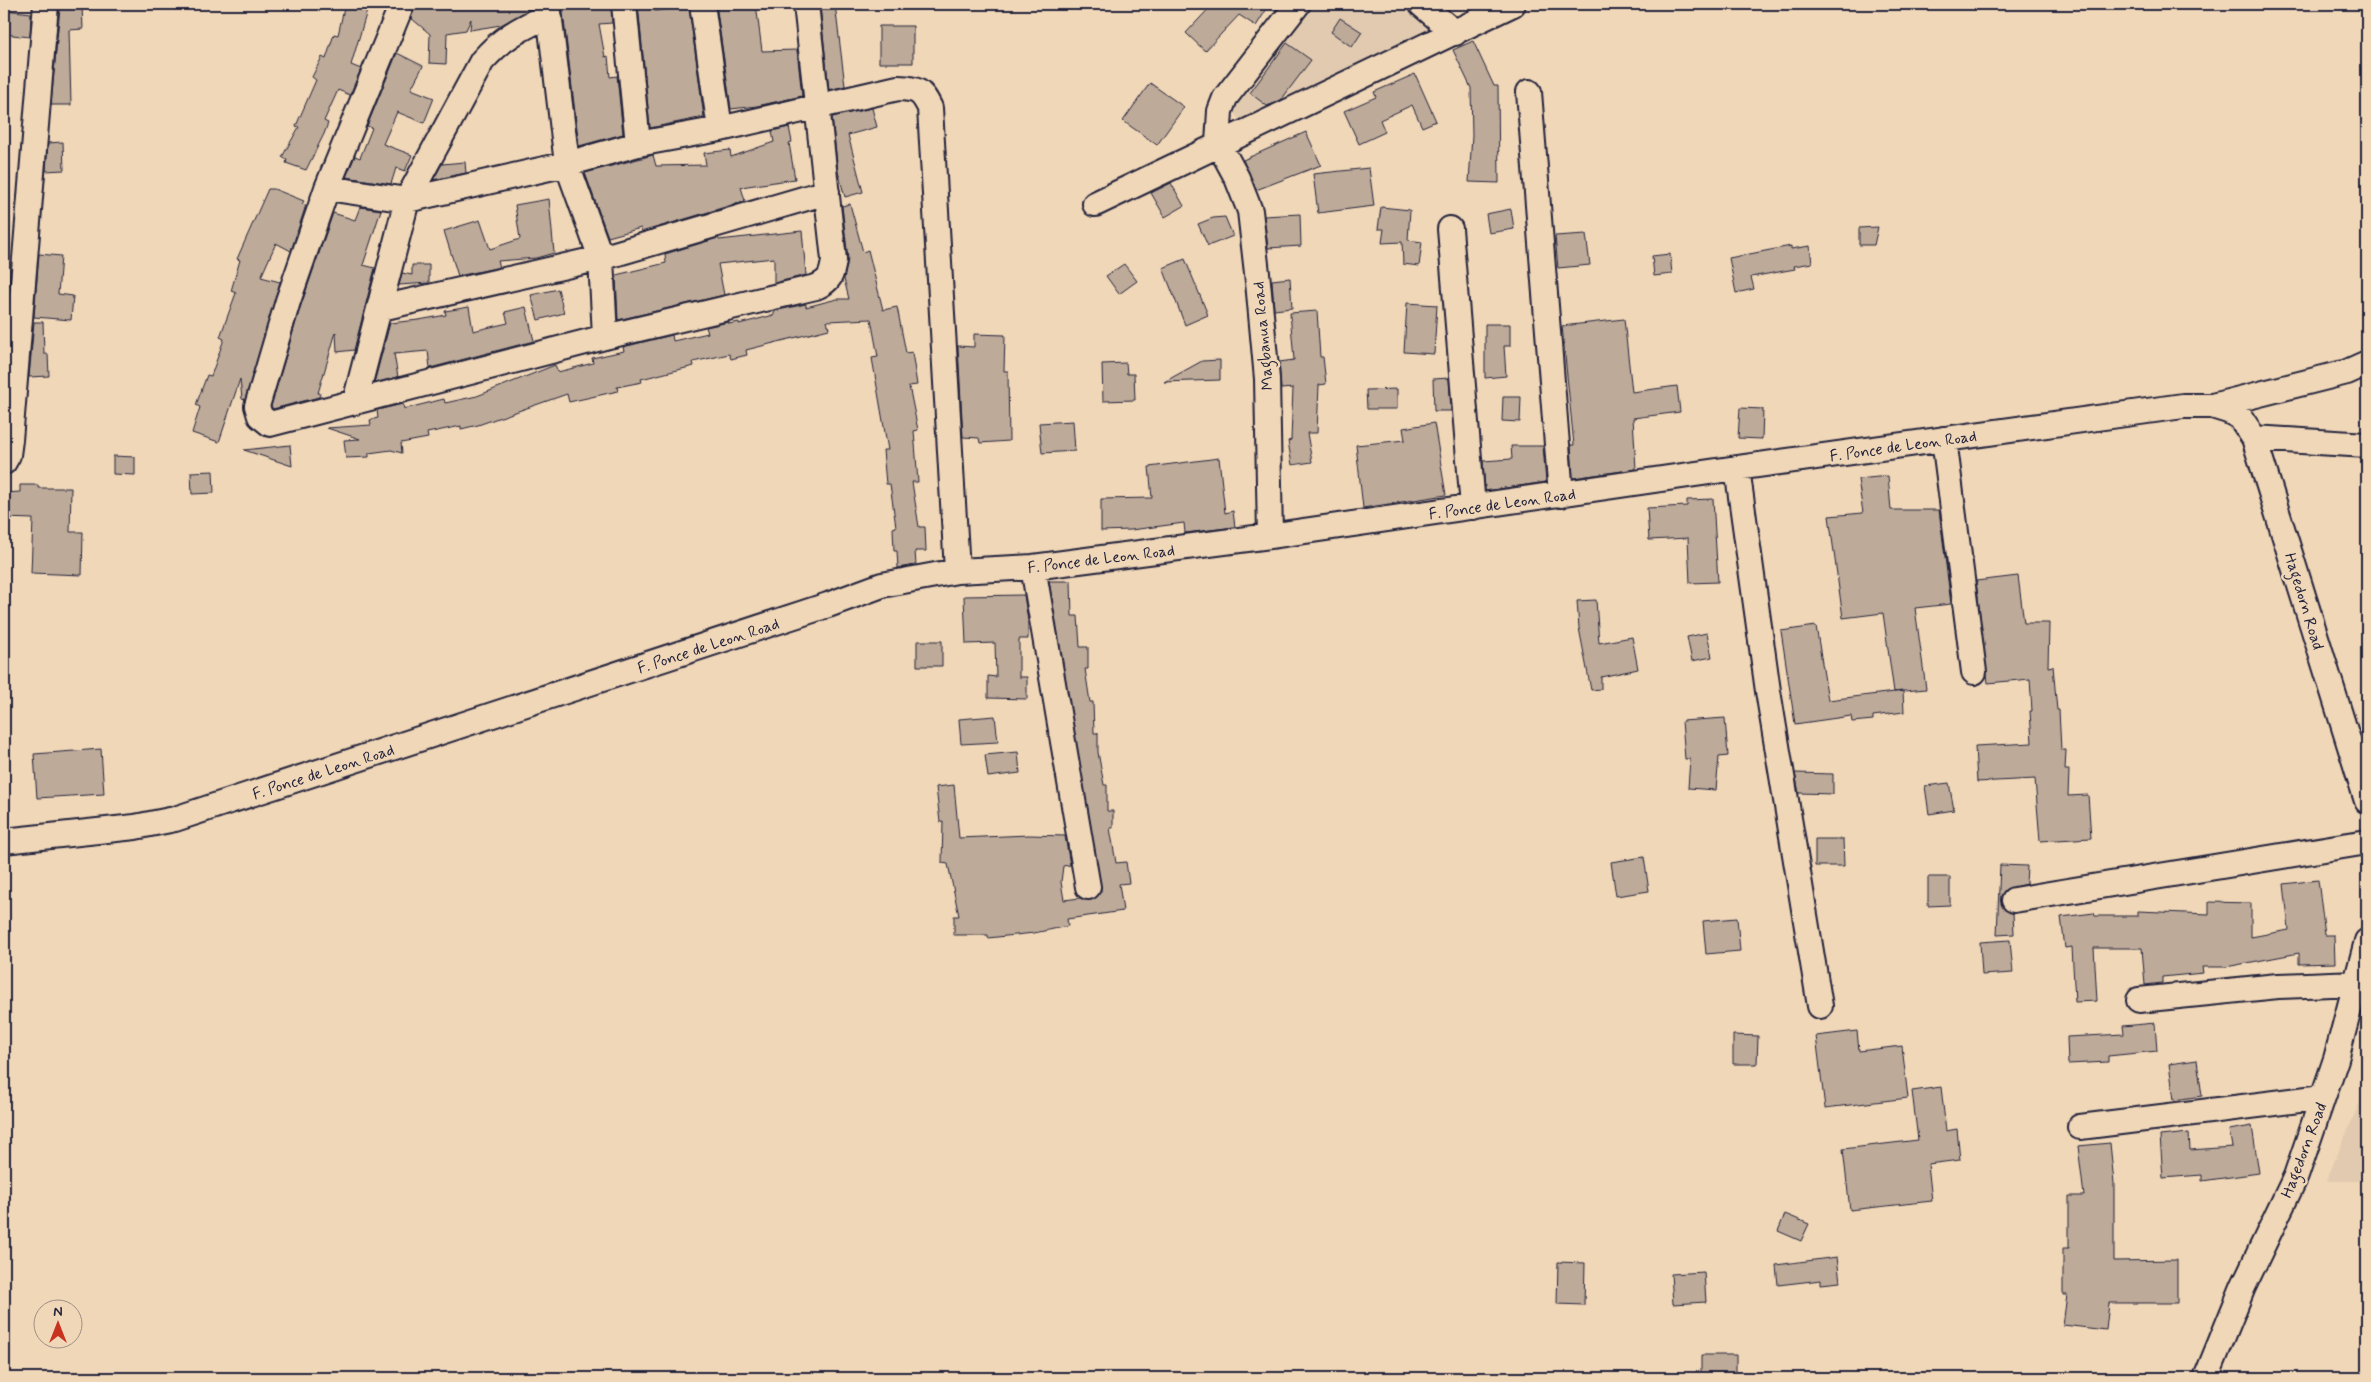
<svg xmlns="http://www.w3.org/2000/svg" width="2371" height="1382" font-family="Mynerve,sans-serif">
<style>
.built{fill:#e1caaf}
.building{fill:#bdaa99;stroke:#22223b}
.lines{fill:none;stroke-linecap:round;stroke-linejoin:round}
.minor-casing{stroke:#22223b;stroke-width:28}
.minor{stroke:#f0d7b8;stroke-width:24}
.labels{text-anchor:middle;stroke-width:5;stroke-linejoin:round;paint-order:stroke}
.street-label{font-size:16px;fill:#22223b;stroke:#f0d7b8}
</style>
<rect width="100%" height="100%" fill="#f0d7b8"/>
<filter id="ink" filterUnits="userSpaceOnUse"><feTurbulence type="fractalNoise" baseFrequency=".02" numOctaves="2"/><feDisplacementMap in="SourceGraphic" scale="10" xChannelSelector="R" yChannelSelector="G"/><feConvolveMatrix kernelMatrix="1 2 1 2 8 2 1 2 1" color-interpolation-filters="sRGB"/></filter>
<g filter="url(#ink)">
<path class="built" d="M 1312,4 L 1410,4 L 1435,25 L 1245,126 L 1234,113 L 1238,96 Z
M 2367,1083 L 2367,1181 L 2326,1181 L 2366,1088 Z"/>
<path class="building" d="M 345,4 L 369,4 L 351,65 L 361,69 L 350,95 L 338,90 L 324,121 L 328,123 L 324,134 L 306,170 L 286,163 L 287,160 L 282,157 L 299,127 L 296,126 L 316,80 L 312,77 L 322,57 L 326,59 L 334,34 L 338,35 Z
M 415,4 L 535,4 L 534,7 L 501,25 L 470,30 L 471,19 L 466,30 L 447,33 L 446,64 L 429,63 L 430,34 L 411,18 Z
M 562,4 L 611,4 L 612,23 L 599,24 L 605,57 L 608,56 L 610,77 L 617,76 L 623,134 L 579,146 Z
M 638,4 L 654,4 L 655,11 L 689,7 L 704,117 L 650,128 Z
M 716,4 L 756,4 L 762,51 L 797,50 L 802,96 L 757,106 L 731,109 Z
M 835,4 L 845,86 L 829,90 L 820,6 Z
M 1213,4 L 1270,4 L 1256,26 L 1239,15 L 1205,51 L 1186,33 Z
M 82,5 L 83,29 L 69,30 L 71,105 L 51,105 L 60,7 Z
M 5,10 L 31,13 L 30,37 L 4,34 Z
M 1340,18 L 1362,32 L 1352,47 L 1331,32 Z
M 879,26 L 913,26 L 913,63 L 879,63 Z
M 1473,41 L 1494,86 L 1498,86 L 1499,183 L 1469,182 L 1472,135 L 1471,88 L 1453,50 Z
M 1287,43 L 1311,60 L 1281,100 L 1267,106 L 1250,93 Z
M 397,53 L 423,66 L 411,89 L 434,98 L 424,123 L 397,112 L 383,144 L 412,155 L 405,171 L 396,168 L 391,184 L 346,177 L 355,156 L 360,158 L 372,128 L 367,126 Z
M 1415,74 L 1436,121 L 1422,127 L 1412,105 L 1380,120 L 1385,132 L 1359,144 L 1344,111 L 1376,97 L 1374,92 Z
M 1150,83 L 1184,107 L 1157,145 L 1123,121 Z
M 872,108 L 877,127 L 848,135 L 863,192 L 845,197 L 838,172 L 832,117 Z
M 789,127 L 792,142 L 789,143 L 795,179 L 741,187 L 745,201 L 642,232 L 641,228 L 608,237 L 585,173 L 653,155 L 656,166 L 706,165 L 704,153 L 730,150 L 731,157 L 774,142 L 772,131 Z
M 1306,132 L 1321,165 L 1256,190 L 1243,160 Z
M 63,142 L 64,170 L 46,171 L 48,143 Z
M 465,162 L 466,173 L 433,180 L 442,164 Z
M 1369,168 L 1374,206 L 1318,213 L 1313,174 Z
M 1171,183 L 1184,206 L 1165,217 L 1151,193 Z
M 268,189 L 274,189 L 304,201 L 302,204 L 306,205 L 291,251 L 276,243 L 261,277 L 280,282 L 245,400 L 242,399 L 240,379 L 219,442 L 192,433 L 200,407 L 196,405 L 207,375 L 211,376 L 224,339 L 220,337 L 236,293 L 231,291 L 240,260 L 237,259 Z
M 549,199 L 554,253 L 536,258 L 498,261 L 500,267 L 458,276 L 444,231 L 480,220 L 490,249 L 520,239 L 515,205 Z
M 850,204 L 863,252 L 868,250 L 883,310 L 897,307 L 906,353 L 912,352 L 917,385 L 909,386 L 918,430 L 914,431 L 918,482 L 912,482 L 919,527 L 925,527 L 926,551 L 915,551 L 916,565 L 898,568 L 897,551 L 894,551 L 893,528 L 896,527 L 890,484 L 886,484 L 883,450 L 888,450 L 872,358 L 878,357 L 871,319 L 827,321 L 829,329 L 746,350 L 747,355 L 731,359 L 729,354 L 693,362 L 694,366 L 641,379 L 642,382 L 617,387 L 618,391 L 569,402 L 567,394 L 478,425 L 461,429 L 461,426 L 427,433 L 428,438 L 401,443 L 402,453 L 391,450 L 369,453 L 369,457 L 346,458 L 344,440 L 360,439 L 327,428 L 371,425 L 370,420 L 378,418 L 377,410 L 403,404 L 404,409 L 444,399 L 445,403 L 477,396 L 555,365 L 558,372 L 593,363 L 592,358 L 624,351 L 623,347 L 672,335 L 673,341 L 708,333 L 706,327 L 729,322 L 729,324 L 739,322 L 739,324 L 774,315 L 774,311 L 806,304 L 806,307 L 837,299 L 849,299 L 844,279 L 848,259 L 842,206 Z
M 360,207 L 381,210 L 363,265 L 375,268 L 354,350 L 337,352 L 336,332 L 318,393 L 320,393 L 319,397 L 273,409 L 271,406 L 301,305 L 333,213 L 355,220 Z
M 1381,207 L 1410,210 L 1408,240 L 1422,242 L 1419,266 L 1403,264 L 1402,242 L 1382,243 L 1384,229 L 1378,229 Z
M 1511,209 L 1514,229 L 1489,233 L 1486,214 Z
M 1300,214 L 1301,246 L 1268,248 L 1264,216 Z
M 1225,217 L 1233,236 L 1208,246 L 1198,224 L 1213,218 Z
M 1878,227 L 1874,245 L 1859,245 L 1859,228 Z
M 802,231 L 806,275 L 774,283 L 774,258 L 718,264 L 724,295 L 618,320 L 616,275 L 666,263 L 665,254 L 718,238 L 719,240 Z
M 1586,234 L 1590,265 L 1558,268 L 1555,236 Z
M 1791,246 L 1791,249 L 1810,246 L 1812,263 L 1794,266 L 1795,269 L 1751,277 L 1754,289 L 1736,293 L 1729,258 Z
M 39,254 L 61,256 L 58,294 L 73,296 L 71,320 L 34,317 Z
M 1670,254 L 1672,274 L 1654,276 L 1652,256 Z
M 1185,259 L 1208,315 L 1185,325 L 1163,268 Z
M 1124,264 L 1137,281 L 1119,294 L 1106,276 Z
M 412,265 L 429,265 L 429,283 L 399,285 L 402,273 L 412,275 Z
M 1290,278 L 1292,308 L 1274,310 L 1272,280 Z
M 558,289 L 564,313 L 538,320 L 531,295 Z
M 1407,303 L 1437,305 L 1434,354 L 1404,352 Z
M 469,307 L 473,331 L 508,323 L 505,312 L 526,307 L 534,341 L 430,368 L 428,351 L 394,354 L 398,377 L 374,383 L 390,323 L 419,320 L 446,315 L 445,311 Z
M 1317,311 L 1320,357 L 1323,357 L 1326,384 L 1319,385 L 1317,433 L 1307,433 L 1312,462 L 1292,465 L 1288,441 L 1291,440 L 1293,388 L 1281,389 L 1279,362 L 1294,360 L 1290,313 Z
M 1624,319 L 1632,392 L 1677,386 L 1680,412 L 1633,418 L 1636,469 L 1573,478 L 1571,445 L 1574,445 L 1562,326 Z
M 34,322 L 43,322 L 44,354 L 48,354 L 49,376 L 29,377 Z
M 1485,324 L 1510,324 L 1510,346 L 1504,346 L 1506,376 L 1485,378 Z
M 974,334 L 1005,335 L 1004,371 L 1008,371 L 1009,441 L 980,443 L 979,438 L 963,437 L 958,346 L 974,347 Z
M 1220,360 L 1220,380 L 1164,382 L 1202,361 Z
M 1126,363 L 1127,374 L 1134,374 L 1135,400 L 1103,401 L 1102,364 Z
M 1449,378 L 1451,411 L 1434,411 L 1433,379 Z
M 1397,389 L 1397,409 L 1367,409 L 1366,390 Z
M 1503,397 L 1521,397 L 1520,422 L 1502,421 Z
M 1740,408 L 1763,409 L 1762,439 L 1738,438 Z
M 1073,421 L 1075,451 L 1042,453 L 1039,423 Z
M 1434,423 L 1446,495 L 1363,508 L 1356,445 L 1405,440 L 1403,428 Z
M 290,445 L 292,466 L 244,450 Z
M 1511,446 L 1543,446 L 1546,482 L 1485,491 L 1483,461 L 1512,459 Z
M 113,456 L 135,457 L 135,475 L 113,474 Z
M 1219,458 L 1225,513 L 1233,511 L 1235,527 L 1185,533 L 1184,523 L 1131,530 L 1101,531 L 1101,499 L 1152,498 L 1149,467 Z
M 213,471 L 214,493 L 192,494 L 191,472 Z
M 1888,476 L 1891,510 L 1939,510 L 1951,604 L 1915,608 L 1926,689 L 1894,692 L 1883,613 L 1843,618 L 1829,516 L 1863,513 L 1858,479 Z
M 20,485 L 38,485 L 38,488 L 71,488 L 70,532 L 83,532 L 82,575 L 31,573 L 33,519 L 4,518 L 4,493 L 20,492 Z
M 1713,499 L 1718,582 L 1690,583 L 1688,538 L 1649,540 L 1647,508 L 1687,506 L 1687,500 Z
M 2018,576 L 2024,623 L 2049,623 L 2048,667 L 2053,666 L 2057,710 L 2059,710 L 2061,750 L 2066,750 L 2065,770 L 2069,770 L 2068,796 L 2088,795 L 2091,838 L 2040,841 L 2035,779 L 1977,782 L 1975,746 L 2032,743 L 2030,711 L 2032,711 L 2030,679 L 1988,683 L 1976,581 Z
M 1049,581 L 1071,581 L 1072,616 L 1078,616 L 1080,647 L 1088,647 L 1088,669 L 1085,669 L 1090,702 L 1093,702 L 1094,733 L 1098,733 L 1098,752 L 1104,785 L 1107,785 L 1107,811 L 1113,811 L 1113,828 L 1110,828 L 1116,863 L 1126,862 L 1129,883 L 1119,884 L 1123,911 L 1067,919 L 1068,926 L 1034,933 L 988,938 L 988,935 L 954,935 L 954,916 L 959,916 L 948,864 L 942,863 L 943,821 L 940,822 L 936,787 L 954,785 L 959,838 L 1029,835 L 1065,836 L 1070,865 L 1063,866 L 1061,882 L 1064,900 L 1080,898 L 1091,900 L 1097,897 L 1101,891 Z
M 1024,595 L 1028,621 L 1028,639 L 1019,639 L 1019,677 L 1027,677 L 1027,699 L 988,698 L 988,676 L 996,677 L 995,643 L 966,644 L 964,596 Z
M 1596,600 L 1599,643 L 1632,637 L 1638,669 L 1601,677 L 1601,689 L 1591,690 L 1579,628 L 1577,601 Z
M 1816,626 L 1828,700 L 1903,691 L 1904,712 L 1873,716 L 1873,720 L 1852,722 L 1851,716 L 1795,724 L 1781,631 Z
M 1707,633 L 1712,657 L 1692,661 L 1687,637 Z
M 917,641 L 942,641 L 942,666 L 917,666 Z
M 995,716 L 998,742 L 961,744 L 959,719 Z
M 1725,718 L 1728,756 L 1719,757 L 1716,790 L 1688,788 L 1690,759 L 1685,759 L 1682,721 Z
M 101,749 L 104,794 L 37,798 L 34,754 Z
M 1018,752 L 1020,773 L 988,777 L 985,755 Z
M 1795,773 L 1833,774 L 1833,794 L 1799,793 Z
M 1949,783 L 1954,810 L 1929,814 L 1925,786 Z
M 1815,839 L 1843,839 L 1844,866 L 1815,866 Z
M 1644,857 L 1649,891 L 1616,896 L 1611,862 Z
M 2000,865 L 2027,866 L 2026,884 L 2006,889 L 2001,896 L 2003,908 L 2013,913 L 2014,934 L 1997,935 Z
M 1928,877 L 1950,877 L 1950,905 L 1928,906 Z
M 2318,880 L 2325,935 L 2334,935 L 2335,963 L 2299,964 L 2299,953 L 2226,967 L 2202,967 L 2203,973 L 2162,977 L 2162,983 L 2145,985 L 2142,948 L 2094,948 L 2097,1001 L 2075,1002 L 2072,947 L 2065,948 L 2061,917 L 2094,913 L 2095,916 L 2138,916 L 2138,911 L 2209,914 L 2209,902 L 2251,903 L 2251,937 L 2289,930 L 2284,884 Z
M 1737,918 L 1740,951 L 1706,954 L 1703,921 Z
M 2010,940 L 2013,973 L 1982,975 L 1980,942 Z
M 2155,1023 L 2157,1051 L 2108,1056 L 2108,1062 L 2068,1064 L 2067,1037 L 2124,1034 L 2123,1026 Z
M 1857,1031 L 1859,1051 L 1902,1046 L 1908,1098 L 1825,1108 L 1816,1036 Z
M 1733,1035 L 1758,1036 L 1757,1064 L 1733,1064 Z
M 2197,1060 L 2202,1096 L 2174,1100 L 2169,1064 Z
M 1941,1087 L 1946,1131 L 1957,1129 L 1960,1160 L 1928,1164 L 1932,1201 L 1850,1210 L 1843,1149 L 1918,1140 L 1912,1091 Z
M 2252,1126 L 2259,1173 L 2202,1181 L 2202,1175 L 2163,1178 L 2160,1136 L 2189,1133 L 2190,1150 L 2232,1147 L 2229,1130 Z
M 2110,1143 L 2114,1183 L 2114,1261 L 2177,1260 L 2177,1303 L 2109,1303 L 2106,1330 L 2063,1325 L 2067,1295 L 2063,1295 L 2063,1248 L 2069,1248 L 2069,1196 L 2084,1196 L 2078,1146 Z
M 1785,1214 L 1809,1224 L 1801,1241 L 1778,1231 Z
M 1837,1257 L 1840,1282 L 1821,1284 L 1821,1280 L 1778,1285 L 1776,1265 Z
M 1558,1262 L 1585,1263 L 1584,1305 L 1557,1304 Z
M 1704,1272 L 1706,1302 L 1673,1304 L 1671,1274 Z
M 1701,1355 L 1736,1355 L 1736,1375 L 1701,1375 Z"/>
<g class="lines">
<g class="minor-casing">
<path id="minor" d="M 402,4 L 327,188 L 288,301 L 257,406 L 260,416 L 270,424 L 605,337 L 816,287 C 830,281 832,275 834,260 L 806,4
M 548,4 L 567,164 L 601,258 L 605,337
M 624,4 L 638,144
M 702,4 L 720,129
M 1421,4 L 1455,33
M 1529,92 L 1561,495
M 327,188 L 407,200 L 567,164 L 638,144 L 720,129 L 898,88 C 918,89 921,90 930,108 L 957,571
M 1095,204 L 1513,4
M 1450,229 L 1473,507
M 381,308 L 601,258 L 827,192
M 355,402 L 407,200 L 482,61 C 504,36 520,29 549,15
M 2212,406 L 2347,372 L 2367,363
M 2254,438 L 2367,445
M 1944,439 L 1974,672
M 4,462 L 8,455 L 10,440 L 46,4
M 1737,468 L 1768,691 L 1820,1006
M 1270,536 L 1267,379 L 1258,282 L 1250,211 L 1237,178 L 1218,143 L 1220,111 L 1225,98 L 1298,4
M 1033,567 L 1088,887
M 4,841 L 135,827 L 175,819 L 828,605 L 882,585 L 957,571 L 1033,567 L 1270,536 L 1737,468 L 2183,406 L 2212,406 L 2228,411 L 2240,417 L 2254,438 L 2367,801
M 2014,900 L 2367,842
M 2139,1000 L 2278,986 L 2357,983
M 2080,1127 L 2323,1097
M 2206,1378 L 2243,1287 L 2296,1176 L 2336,1059 L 2367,941"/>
</g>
<use href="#minor" class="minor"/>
</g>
</g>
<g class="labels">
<g class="street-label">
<text transform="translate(1262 336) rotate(-95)" y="6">Magbanua Road</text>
<text transform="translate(1903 445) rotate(-8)" y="6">F. Ponce de Leon Road</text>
<text transform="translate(1502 503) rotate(-8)" y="6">F. Ponce de Leon Road</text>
<text transform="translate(1101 558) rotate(-7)" y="6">F. Ponce de Leon Road</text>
<text transform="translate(2305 601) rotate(73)" y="6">Hagedorn Road</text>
<text transform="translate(708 645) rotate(-18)" y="6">F. Ponce de Leon Road</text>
<text transform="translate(323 771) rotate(-18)" y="6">F. Ponce de Leon Road</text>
<text transform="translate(2303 1150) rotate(-69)" y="6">Hagedorn Road</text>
</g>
</g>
<rect width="2371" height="1382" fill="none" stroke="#f0d7b8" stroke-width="20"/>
<rect x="10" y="10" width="2351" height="1362" fill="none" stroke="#22223b" stroke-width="2" filter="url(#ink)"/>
<g transform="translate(58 1324)"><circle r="24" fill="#f0d7b8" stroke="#9e8f86"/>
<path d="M0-4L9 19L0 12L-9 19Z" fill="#c8321e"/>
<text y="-8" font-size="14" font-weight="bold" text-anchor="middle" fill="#22223b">N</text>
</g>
</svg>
